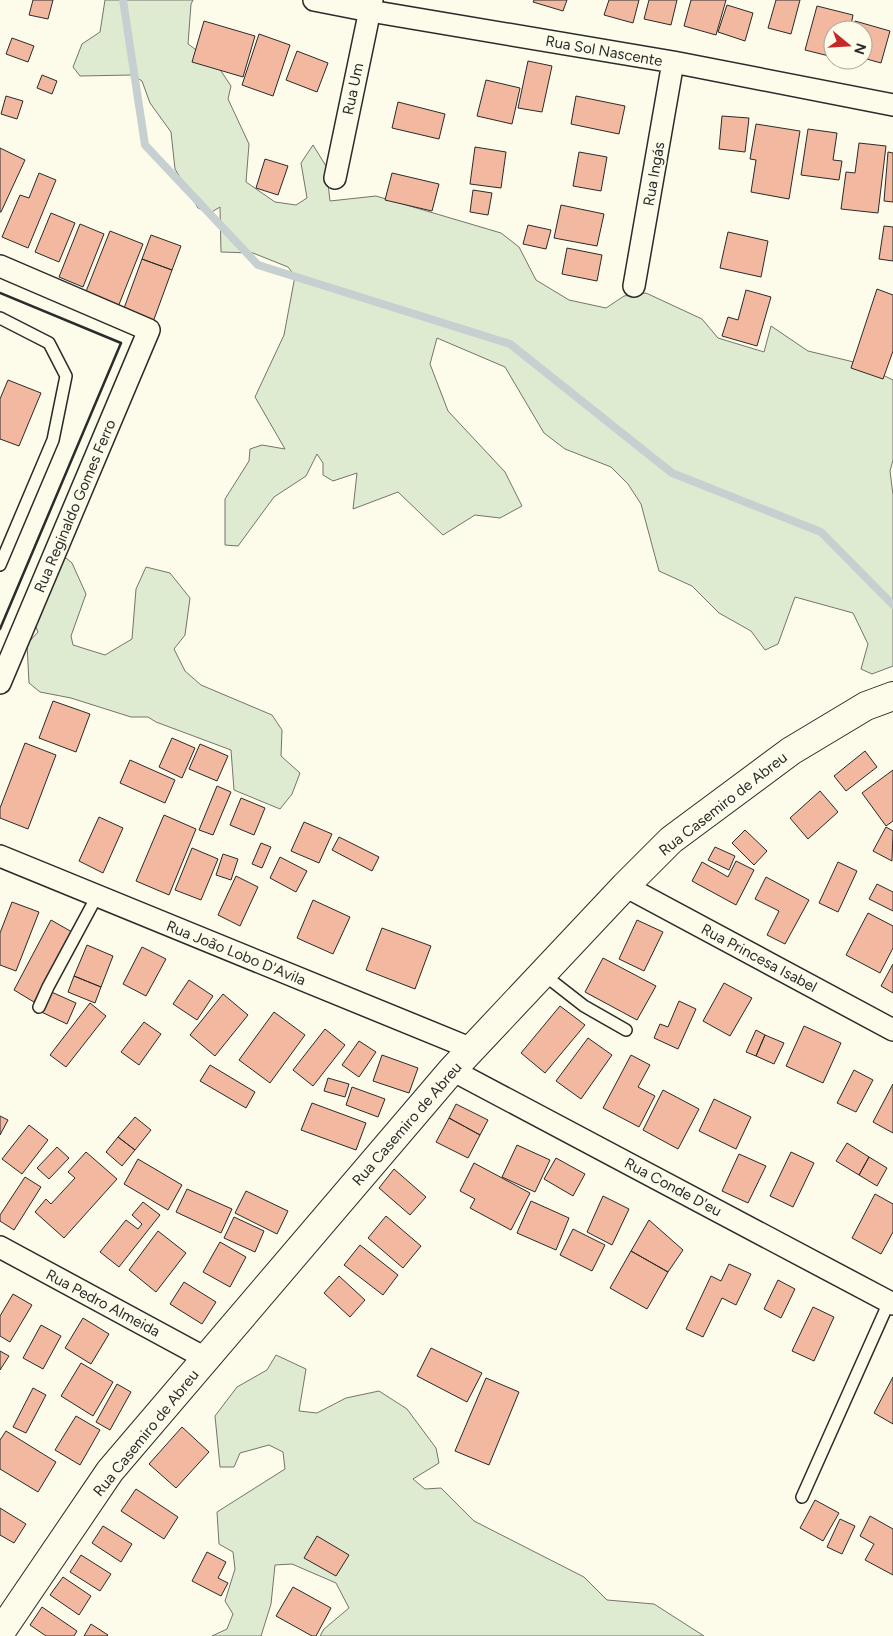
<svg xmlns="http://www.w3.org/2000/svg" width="893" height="1636" font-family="Figtree,sans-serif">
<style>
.green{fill:#deebd1;stroke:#74746e}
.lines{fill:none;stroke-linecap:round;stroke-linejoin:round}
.stream{stroke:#c7d0d0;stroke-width:8}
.building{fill:#f2b8a0;stroke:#2b2b2b}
.service-casing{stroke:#2b2b2b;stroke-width:14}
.minor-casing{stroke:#2b2b2b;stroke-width:24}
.tertiary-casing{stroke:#2b2b2b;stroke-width:30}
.service{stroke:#fdfbea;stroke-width:11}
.minor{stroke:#fdfbea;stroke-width:21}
.tertiary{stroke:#fdfbea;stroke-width:28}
.wall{stroke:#2b2b2b;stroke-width:2.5}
.labels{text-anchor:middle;stroke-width:4;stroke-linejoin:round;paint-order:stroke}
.street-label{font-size:15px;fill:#2b2b2b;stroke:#fdfbea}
</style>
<rect width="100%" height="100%" fill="#fdfbea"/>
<path class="green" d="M 105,0 L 193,0 L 191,4 L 188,44 L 217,65 L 231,86 L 228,99 L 249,144 L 246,182 L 275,202 L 296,205 L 307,198 L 301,163 L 313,145 L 326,166 L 330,201 L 376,196 L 501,233 L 519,247 L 536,280 L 569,300 L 606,308 L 624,296 L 646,293 L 702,319 L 718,338 L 764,352 L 771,326 L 808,351 L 858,363 L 893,380 L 893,460 L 890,471 L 893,495 L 893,666 L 872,674 L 861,669 L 868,644 L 853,613 L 795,597 L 778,644 L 765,650 L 751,631 L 719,613 L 692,586 L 659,571 L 641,504 L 628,484 L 611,467 L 565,449 L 544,433 L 505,367 L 437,338 L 430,364 L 448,411 L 505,472 L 522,506 L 500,518 L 475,515 L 443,535 L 398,492 L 353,509 L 357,473 L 333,481 L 323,475 L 323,463 L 317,454 L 306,476 L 274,497 L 238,546 L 225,545 L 225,499 L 249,461 L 250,449 L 262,445 L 285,449 L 255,397 L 284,335 L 295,276 L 288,267 L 253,253 L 221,252 L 220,207 L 210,213 L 198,208 L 175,169 L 171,132 L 150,103 L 142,81 L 132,75 L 80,76 L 73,67 L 82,44 L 100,32 Z
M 66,558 L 72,563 L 86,594 L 71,636 L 73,645 L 105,655 L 132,639 L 136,589 L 146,567 L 170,573 L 190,598 L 185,635 L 174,649 L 185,671 L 201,685 L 272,715 L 282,730 L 281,756 L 300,773 L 292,794 L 280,809 L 234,790 L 231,750 L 156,722 L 148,717 L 131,717 L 71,698 L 40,692 L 29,683 L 27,644 L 38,632 L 35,625 L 58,563 Z
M 276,1355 L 306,1369 L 299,1411 L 317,1413 L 346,1398 L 379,1391 L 407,1409 L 436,1448 L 439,1463 L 413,1479 L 425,1489 L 441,1488 L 474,1521 L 584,1577 L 607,1600 L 654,1604 L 704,1636 L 320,1636 L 324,1629 L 349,1608 L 336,1583 L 292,1564 L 275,1565 L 271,1604 L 261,1636 L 212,1636 L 227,1629 L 233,1614 L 225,1601 L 235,1569 L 233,1552 L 219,1544 L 217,1512 L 285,1469 L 283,1452 L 269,1445 L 240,1453 L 234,1467 L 220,1467 L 215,1416 L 237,1387 L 267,1370 Z"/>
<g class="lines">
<path class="stream" d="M 123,0 L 145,145 L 258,265 L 510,344 L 672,473 L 821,532 L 893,605"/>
</g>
<path class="building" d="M 33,0 L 53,0 L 48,19 L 29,15 Z
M 534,0 L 567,0 L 563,11 L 533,2 Z
M 609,0 L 639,0 L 633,23 L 604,15 Z
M 649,0 L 677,0 L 671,25 L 644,19 Z
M 691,0 L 726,0 L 716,35 L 684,26 Z
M 776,0 L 800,0 L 791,34 L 768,28 Z
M 727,5 L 753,13 L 745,41 L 718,32 Z
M 817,6 L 853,15 L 850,30 L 833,30 L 833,57 L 805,50 Z
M 204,21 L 255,36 L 243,77 L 192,62 Z
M 855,21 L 890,31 L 881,63 L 863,58 L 863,30 L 853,30 Z
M 259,34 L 290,45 L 273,96 L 242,85 Z
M 12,38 L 34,46 L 28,62 L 6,54 Z
M 297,51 L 328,63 L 317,92 L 286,80 Z
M 528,61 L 552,66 L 542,112 L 518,108 Z
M 42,75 L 57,81 L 52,94 L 37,88 Z
M 486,80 L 520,88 L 512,124 L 477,116 Z
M 6,96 L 23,101 L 17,119 L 1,114 Z
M 576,96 L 625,106 L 619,134 L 571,124 Z
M 398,102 L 445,114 L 439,139 L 392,128 Z
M 722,116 L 749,118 L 745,152 L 719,149 Z
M 756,124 L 800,131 L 789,199 L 751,192 L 756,160 L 750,159 Z
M 808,129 L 837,133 L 833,160 L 842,161 L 839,180 L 801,175 Z
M 859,143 L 886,146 L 878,213 L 841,209 L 846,172 L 855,173 Z
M 475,147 L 506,152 L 501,188 L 470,184 Z
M 0,148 L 25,160 L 1,212 L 0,212 Z
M 579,152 L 607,157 L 601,191 L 573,186 Z
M 888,152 L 893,153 L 893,202 L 884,201 Z
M 265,159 L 288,166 L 278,195 L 256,188 Z
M 39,173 L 56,180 L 28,248 L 2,237 L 20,195 L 29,198 Z
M 392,173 L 439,184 L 432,211 L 385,200 Z
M 473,190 L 492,193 L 488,215 L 470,212 Z
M 561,205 L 604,214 L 597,246 L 554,238 Z
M 51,213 L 75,223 L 59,262 L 35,252 Z
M 80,224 L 104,234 L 83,287 L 59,277 Z
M 528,225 L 551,230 L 546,249 L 523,244 Z
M 884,226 L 893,227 L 893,261 L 879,259 Z
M 110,231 L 143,244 L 118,307 L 85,294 Z
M 728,232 L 768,241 L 761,277 L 720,268 Z
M 151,235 L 181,246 L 172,270 L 142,259 Z
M 567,248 L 602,255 L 597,281 L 562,274 Z
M 142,259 L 172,270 L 153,322 L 123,311 Z
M 877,289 L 893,295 L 893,351 L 883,379 L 851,368 Z
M 746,290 L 771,297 L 757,346 L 722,336 L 728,317 L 738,320 Z
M 8,380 L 41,393 L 19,446 L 0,439 L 0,399 Z
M 53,701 L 90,714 L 76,752 L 39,738 Z
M 172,738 L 195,748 L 182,778 L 159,767 Z
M 25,743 L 56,755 L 28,829 L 0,818 L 0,808 Z
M 200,744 L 228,756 L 217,781 L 189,769 Z
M 865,751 L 877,767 L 846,791 L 834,776 Z
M 130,760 L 175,780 L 165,803 L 120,783 Z
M 893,770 L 893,821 L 886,826 L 862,793 Z
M 217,786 L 231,792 L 213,835 L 199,830 Z
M 820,791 L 838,812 L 808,839 L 790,818 Z
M 241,798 L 265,808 L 254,835 L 230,825 Z
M 164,815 L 196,829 L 169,895 L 136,881 Z
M 99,817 L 123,828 L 103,873 L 79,861 Z
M 304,822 L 332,834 L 319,863 L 291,851 Z
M 886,827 L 893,831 L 892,861 L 873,851 Z
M 745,830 L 767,851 L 754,865 L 732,843 Z
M 339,837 L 379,857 L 372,871 L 332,850 Z
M 261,843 L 271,847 L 262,868 L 252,864 Z
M 715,847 L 735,856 L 729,870 L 708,860 Z
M 192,848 L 218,859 L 201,900 L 175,890 Z
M 223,854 L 238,859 L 231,880 L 216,875 Z
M 280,857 L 307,871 L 296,892 L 270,878 Z
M 736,861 L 754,870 L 736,905 L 692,881 L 702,862 L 728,877 Z
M 838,862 L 857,871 L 838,912 L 819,903 Z
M 236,876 L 258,887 L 240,926 L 218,915 Z
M 766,877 L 809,900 L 785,944 L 767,935 L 779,911 L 755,899 Z
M 877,884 L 893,892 L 893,911 L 869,899 Z
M 313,900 L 350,917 L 333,954 L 297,938 Z
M 12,902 L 39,912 L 16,971 L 0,965 L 0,933 Z
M 868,913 L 893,926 L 893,948 L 880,973 L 846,955 Z
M 51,920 L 72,932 L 34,1002 L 14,990 Z
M 637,920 L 663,932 L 644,971 L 619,959 Z
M 382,928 L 431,946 L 415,989 L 366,970 Z
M 87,945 L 113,956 L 101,987 L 74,976 Z
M 142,947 L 166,959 L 146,996 L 123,984 Z
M 603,958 L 656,986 L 637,1020 L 585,992 Z
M 893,964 L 893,993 L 881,986 Z
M 74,976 L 101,987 L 95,1003 L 68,992 Z
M 189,980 L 213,996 L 197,1020 L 173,1004 Z
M 724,983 L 752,998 L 730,1036 L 703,1021 Z
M 47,990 L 76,1003 L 67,1024 L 37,1010 Z
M 223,994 L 248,1015 L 215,1056 L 190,1035 Z
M 679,1001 L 696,1009 L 678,1049 L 654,1038 L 660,1024 L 668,1027 Z
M 90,1003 L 106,1016 L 66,1067 L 50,1055 Z
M 560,1006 L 585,1025 L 545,1073 L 521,1053 Z
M 274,1012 L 305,1035 L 270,1083 L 239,1060 Z
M 144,1022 L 161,1034 L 139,1065 L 121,1052 Z
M 804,1026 L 841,1043 L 823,1083 L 786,1066 Z
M 325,1029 L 345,1045 L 313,1086 L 293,1070 Z
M 756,1030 L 765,1035 L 756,1056 L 746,1052 Z
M 765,1035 L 784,1043 L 774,1064 L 756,1056 Z
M 588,1038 L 612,1055 L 581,1099 L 556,1081 Z
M 359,1041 L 376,1052 L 359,1077 L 342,1065 Z
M 382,1055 L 418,1068 L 409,1093 L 373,1081 Z
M 631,1055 L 650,1065 L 638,1087 L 655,1096 L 639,1127 L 603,1108 Z
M 210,1065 L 255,1092 L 246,1108 L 200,1081 Z
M 854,1070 L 873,1080 L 856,1112 L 837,1103 Z
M 328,1078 L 349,1084 L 345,1097 L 324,1091 Z
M 893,1084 L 893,1133 L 873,1122 Z
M 352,1087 L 385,1099 L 378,1117 L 346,1105 Z
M 663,1090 L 699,1109 L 678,1149 L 643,1130 Z
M 714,1099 L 751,1117 L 736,1149 L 699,1131 Z
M 312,1103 L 366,1123 L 356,1150 L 301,1130 Z
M 456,1104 L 488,1120 L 480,1135 L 449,1118 Z
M 0,1116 L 8,1120 L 0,1135 Z
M 135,1117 L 151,1130 L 135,1150 L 118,1137 Z
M 449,1118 L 480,1135 L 468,1158 L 436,1142 Z
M 29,1125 L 48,1140 L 22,1174 L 2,1159 Z
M 118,1137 L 135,1150 L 122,1166 L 106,1152 Z
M 847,1143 L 869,1157 L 859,1175 L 836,1161 Z
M 517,1145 L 550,1160 L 535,1192 L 502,1177 Z
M 57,1147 L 69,1158 L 49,1179 L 37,1168 Z
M 86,1152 L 117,1179 L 64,1238 L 35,1212 L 46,1199 L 51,1204 L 75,1178 L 68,1172 Z
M 791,1152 L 814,1163 L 793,1207 L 770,1196 Z
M 739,1154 L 766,1166 L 748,1203 L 722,1191 Z
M 869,1157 L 887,1168 L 877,1186 L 859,1175 Z
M 556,1158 L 585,1174 L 573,1196 L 544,1179 Z
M 138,1159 L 182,1185 L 168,1210 L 124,1184 Z
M 474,1163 L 530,1193 L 511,1230 L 470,1208 L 475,1199 L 460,1191 Z
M 394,1169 L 426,1197 L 410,1215 L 379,1188 Z
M 25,1177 L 41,1187 L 14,1230 L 0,1221 L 0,1215 Z
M 187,1189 L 232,1209 L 221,1233 L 176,1212 Z
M 246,1191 L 288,1211 L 277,1234 L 235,1213 Z
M 875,1194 L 893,1204 L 893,1232 L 881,1254 L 852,1238 Z
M 603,1196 L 629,1209 L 612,1245 L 587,1232 Z
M 531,1201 L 569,1218 L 556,1250 L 517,1233 Z
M 143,1202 L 160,1215 L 119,1267 L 100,1252 L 126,1220 L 138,1229 L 142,1224 L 132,1215 Z
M 386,1216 L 421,1246 L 403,1268 L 368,1238 Z
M 234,1217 L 264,1231 L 255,1252 L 224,1238 Z
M 649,1220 L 683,1250 L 668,1272 L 631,1251 Z
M 573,1229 L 605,1245 L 592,1271 L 560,1255 Z
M 158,1231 L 186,1253 L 156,1292 L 129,1270 Z
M 220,1242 L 246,1257 L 230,1287 L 203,1272 Z
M 360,1245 L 398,1275 L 383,1295 L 344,1265 Z
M 631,1251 L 668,1272 L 647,1309 L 610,1288 Z
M 729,1264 L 751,1274 L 736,1305 L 722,1298 L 703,1337 L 686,1329 L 711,1276 L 721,1281 Z
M 339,1276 L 365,1300 L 350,1317 L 324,1293 Z
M 778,1280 L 795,1289 L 781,1318 L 764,1309 Z
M 184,1282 L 216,1302 L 202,1324 L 170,1304 Z
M 13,1294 L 32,1305 L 10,1342 L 0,1336 L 0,1316 Z
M 813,1307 L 834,1317 L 814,1361 L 792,1351 Z
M 83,1318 L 109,1334 L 91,1364 L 65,1348 Z
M 41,1325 L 61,1336 L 43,1369 L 23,1358 Z
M 431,1348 L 482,1373 L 467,1402 L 417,1376 Z
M 0,1351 L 9,1356 L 0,1370 Z
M 81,1363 L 113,1382 L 93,1416 L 61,1396 Z
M 893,1377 L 893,1424 L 874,1413 Z
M 486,1378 L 519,1392 L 489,1465 L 455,1451 Z
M 117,1384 L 131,1392 L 110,1430 L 96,1422 Z
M 33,1388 L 46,1395 L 26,1433 L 13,1427 Z
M 76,1416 L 100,1430 L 80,1465 L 55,1450 Z
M 182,1427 L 209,1452 L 176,1488 L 149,1464 Z
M 6,1431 L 56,1462 L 38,1492 L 0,1469 L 0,1440 Z
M 136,1489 L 178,1517 L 164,1539 L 121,1511 Z
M 815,1500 L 839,1513 L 823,1541 L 800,1528 Z
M 0,1508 L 26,1524 L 14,1543 L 0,1535 Z
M 870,1516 L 893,1529 L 893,1575 L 865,1560 L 874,1544 L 860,1536 Z
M 840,1519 L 855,1526 L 842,1554 L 827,1547 Z
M 103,1526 L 132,1544 L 121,1562 L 92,1543 Z
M 317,1536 L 349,1555 L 336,1576 L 304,1558 Z
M 207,1552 L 226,1562 L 218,1578 L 228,1583 L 221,1596 L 192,1581 Z
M 81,1555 L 111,1574 L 100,1591 L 70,1572 Z
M 63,1577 L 91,1596 L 79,1615 L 50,1595 Z
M 293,1587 L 331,1608 L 316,1636 L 312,1636 L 276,1616 Z
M 42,1607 L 77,1631 L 74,1636 L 46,1636 L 30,1625 Z
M 91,1624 L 108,1635 L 107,1636 L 84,1636 Z"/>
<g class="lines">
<g class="service-casing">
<path id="service" d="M 0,318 L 49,343 L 66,376 L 53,440 L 0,565
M 543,974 L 584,1006 L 626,1030
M 39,1007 L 48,987 L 97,896
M 802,1497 L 889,1302"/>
</g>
<g class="minor-casing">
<path id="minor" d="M 314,0 L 370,11 L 673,62 L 893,105
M 335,178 L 372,0
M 0,266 L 149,330 L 0,683
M 634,286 L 673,62
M 0,856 L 472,1049
M 625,886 L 893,1030
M 452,1070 L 893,1304
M 0,1247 L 207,1359"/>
</g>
<g class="tertiary-casing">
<path id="tertiary" d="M 0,1633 L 110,1471 L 452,1070 L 625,886 L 671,840 L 791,751 L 866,706 L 893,696"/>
</g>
<use href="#service" class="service"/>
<use href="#minor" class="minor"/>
<use href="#tertiary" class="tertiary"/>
<path class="wall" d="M 0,293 L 121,343 L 0,629"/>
</g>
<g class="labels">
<g class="street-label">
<text transform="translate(604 51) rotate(10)" y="5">Rua Sol Nascente</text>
<text transform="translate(353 89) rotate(-78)" y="5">Rua Um</text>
<text transform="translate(654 174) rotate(-80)" y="5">Rua Ingás</text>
<text transform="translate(75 506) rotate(-67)" y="5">Rua Reginaldo Gomes Ferro</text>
<text transform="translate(723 804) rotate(-38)" y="5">Rua Casemiro de Abreu</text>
<text transform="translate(236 953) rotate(22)" y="5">Rua João Lobo D'Avila</text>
<text transform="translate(759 958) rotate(28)" y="5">Rua Princesa Isabel</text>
<text transform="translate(407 1124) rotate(-49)" y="5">Rua Casemiro de Abreu</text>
<text transform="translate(673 1187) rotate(28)" y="5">Rua Conde D'eu</text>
<text transform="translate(103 1303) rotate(28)" y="5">Rua Pedro Almeida</text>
<text transform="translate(146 1433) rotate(-51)" y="5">Rua Casemiro de Abreu</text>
</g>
</g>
<g transform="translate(848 45) rotate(108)"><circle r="24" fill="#fdfbea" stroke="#a9a89e"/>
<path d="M0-4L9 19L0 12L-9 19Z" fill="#c62828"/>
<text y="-8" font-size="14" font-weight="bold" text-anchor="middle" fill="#2b2b2b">N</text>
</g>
</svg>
